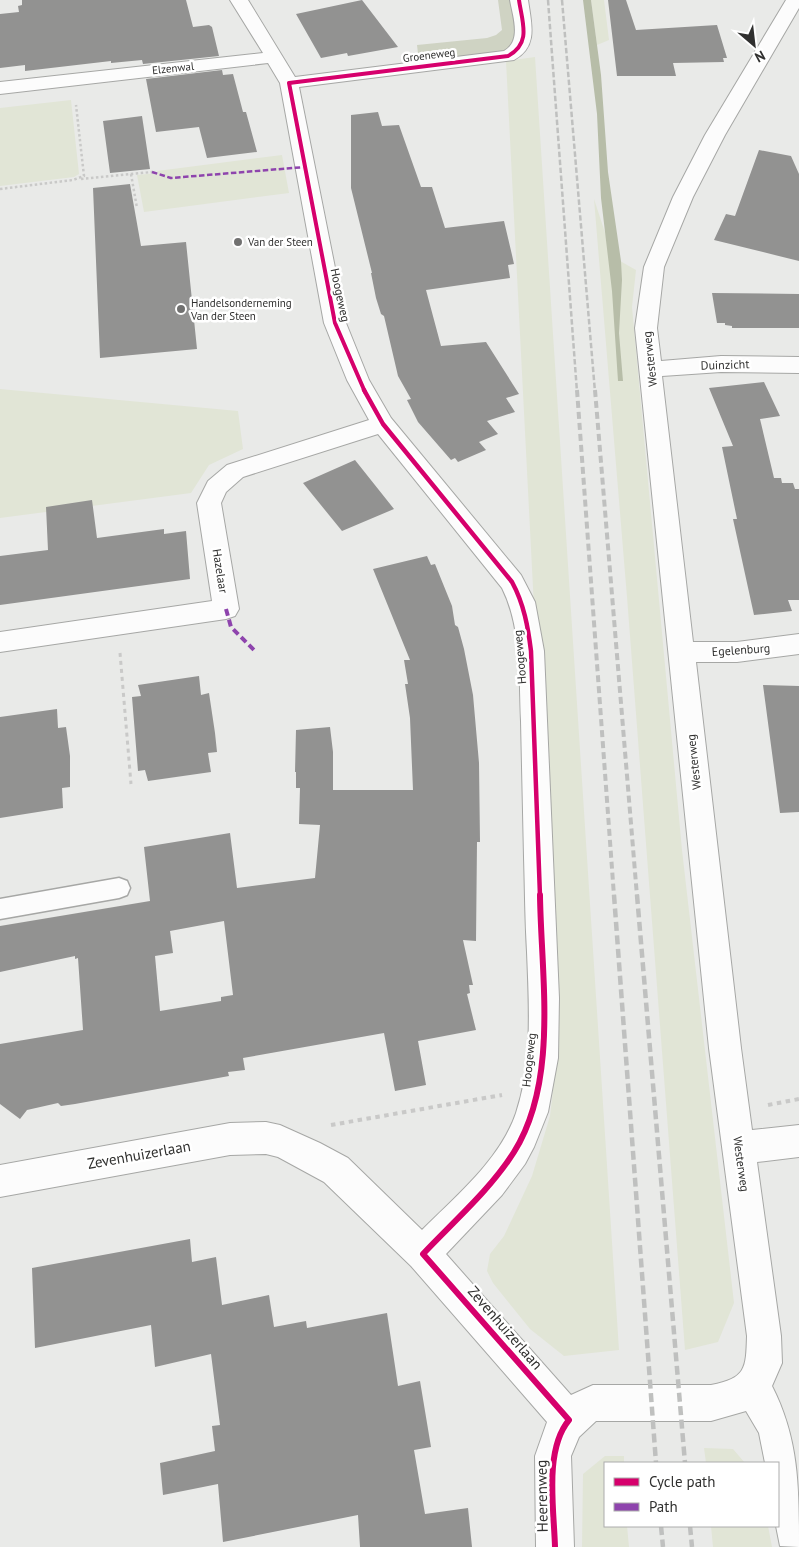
<svg xmlns="http://www.w3.org/2000/svg" width="799" height="1547" font-family="'PT Sans',sans-serif">
<style>
.green{fill:#e1e5d6}
.forest{fill:#cfd3c3}
.water{fill:#b7bda8}
.building{fill:#929291;fill-rule:evenodd}
.lines{fill:none;stroke-linecap:round;stroke-linejoin:round}
.service-casing{stroke:#a6a7a5;stroke-width:3}
.minor-casing{stroke:#a6a7a5;stroke-width:2}
.path-far2{stroke:#c9c9c8;stroke-width:2.5;stroke-dasharray:2.5 2.5;stroke-linecap:butt}
.path-far1{stroke:#c9c9c8;stroke-width:3;stroke-dasharray:4 4;stroke-linecap:butt}
.path{stroke:#c9c9c8;stroke-width:4;stroke-dasharray:4.5 4.5;stroke-linecap:butt}
.service{fill:#fcfcfc;fill-rule:evenodd}
.minor{fill:#fcfcfc;fill-rule:evenodd}
.rail-far2{stroke:#bfc0bf;stroke-width:2.5;stroke-dasharray:5.5 2.5;stroke-linecap:butt}
.rail-far1{stroke:#bfc0bf;stroke-width:4;stroke-dasharray:7 4;stroke-linecap:butt}
.rail{stroke:#bfc0bf;stroke-width:4.5;stroke-dasharray:9 4.5;stroke-linecap:butt}
.quiet-far1{stroke:#8e44ad;stroke-width:2.5;stroke-dasharray:5.5 2.5;stroke-linecap:butt}
.quiet{stroke:#8e44ad;stroke-width:4;stroke-dasharray:7 4;stroke-linecap:butt}
.cycleway-far2-casing{stroke:#fff;stroke-width:6}
.cycleway-far1-casing{stroke:#fff;stroke-width:8}
.cycleway-casing{stroke:#fff;stroke-width:9}
.cycleway-far2{stroke:#d6006c;stroke-width:4}
.cycleway-far1{stroke:#d6006c;stroke-width:4.5}
.cycleway{stroke:#d6006c;stroke-width:6}
.poi-dot{fill:#717170;stroke:#fff;stroke-width:2}
.labels{text-anchor:middle;stroke-width:5;stroke-linejoin:round;paint-order:stroke}
.far-street-label{font-size:11px;fill:#30302f;stroke:#fff}
.far-poi-label{font-size:11px;fill:#30302f;stroke:#fff;text-anchor:start}
.street-label{font-size:12px;fill:#30302f;stroke:#fff}
.near-street-label{font-size:15px;fill:#30302f;stroke:#fff}
</style>
<rect width="100%" height="100%" fill="#e9eae8"/>
<path class="green" d="M 591,0 L 604,0 L 609,40 L 597,45 Z
M 535,57 L 619,1350 L 564,1356 L 530,1329 L 493,1283 L 487,1271 L 490,1254 L 504,1236 L 532,1176 L 550,1116 L 557,1056 L 506,61 Z
M 71,100 L 79,174 L 74,177 L 0,186 L 0,108 Z
M 282,155 L 289,193 L 144,212 L 137,175 L 158,173 L 157,171 Z
M 594,199 L 613,257 L 636,270 L 632,307 L 682,850 L 734,1303 L 718,1342 L 685,1350 L 627,597 Z
M 0,389 L 238,411 L 243,449 L 209,465 L 191,493 L 0,518 Z
M 704,1448 L 733,1449 L 745,1463 L 706,1463 Z
M 605,1456 L 624,1456 L 624,1463 L 605,1463 L 605,1526 L 627,1526 L 629,1547 L 582,1547 L 583,1474 Z
M 711,1526 L 768,1526 L 772,1547 L 713,1547 Z"/>
<path class="forest" d="M 498,0 L 513,0 L 517,42 L 502,54 L 419,62 L 417,45 L 487,38 L 496,35 L 502,30 Z"/>
<path class="water" d="M 583,0 L 591,0 L 601,75 L 608,172 L 621,261 L 622,280 L 619,333 L 623,381 L 618,381 L 612,291 L 601,198 L 597,114 Z"/>
<path class="building" d="M 22,0 L 186,0 L 193,27 L 209,25 L 212,27 L 219,56 L 143,64 L 142,60 L 111,63 L 111,61 L 25,71 L 25,65 L 0,68 L 0,14 L 19,12 L 18,6 L 22,5 Z
M 362,0 L 398,47 L 348,56 L 347,53 L 321,58 L 296,14 Z
M 608,0 L 626,0 L 636,30 L 717,25 L 727,58 L 723,58 L 724,62 L 673,63 L 676,76 L 617,76 Z
M 222,70 L 223,75 L 233,74 L 243,112 L 246,112 L 257,152 L 207,158 L 199,127 L 156,132 L 146,79 Z
M 378,112 L 382,126 L 399,125 L 421,187 L 432,187 L 445,228 L 504,221 L 512,255 L 514,264 L 508,265 L 510,278 L 426,290 L 441,346 L 486,342 L 519,394 L 506,398 L 515,412 L 487,421 L 498,434 L 479,442 L 486,450 L 458,462 L 455,458 L 451,460 L 418,422 L 407,400 L 411,399 L 398,376 L 384,316 L 381,314 L 376,298 L 371,273 L 372,273 L 351,188 L 351,115 Z
M 142,116 L 150,169 L 110,173 L 103,121 Z
M 759,150 L 791,156 L 799,174 L 799,261 L 714,240 L 726,214 L 735,216 Z
M 130,184 L 141,246 L 186,242 L 197,349 L 100,358 L 93,188 Z
M 712,293 L 799,294 L 799,328 L 732,328 L 732,326 L 725,325 L 725,323 L 717,323 Z
M 764,382 L 780,416 L 760,419 L 774,478 L 781,478 L 782,483 L 793,483 L 795,489 L 799,489 L 799,600 L 788,600 L 792,611 L 754,615 L 733,519 L 737,519 L 722,447 L 733,446 L 709,388 Z
M 355,460 L 394,509 L 342,531 L 303,483 Z
M 92,500 L 97,538 L 164,529 L 164,534 L 186,531 L 190,579 L 0,605 L 0,556 L 48,550 L 46,507 Z
M 427,556 L 431,565 L 435,564 L 452,606 L 455,625 L 458,627 L 464,649 L 473,695 L 479,763 L 480,842 L 477,842 L 476,941 L 463,940 L 473,985 L 469,985 L 470,993 L 467,994 L 476,1030 L 418,1041 L 426,1085 L 395,1091 L 384,1033 L 243,1058 L 245,1070 L 228,1072 L 229,1076 L 75,1104 L 61,1106 L 58,1103 L 27,1110 L 20,1119 L 0,1104 L 0,1044 L 83,1030 L 78,958 L 75,959 L 75,956 L 0,972 L 0,926 L 150,901 L 144,847 L 230,833 L 237,888 L 315,878 L 320,825 L 299,824 L 300,788 L 296,788 L 296,772 L 295,772 L 296,730 L 330,727 L 333,752 L 333,790 L 413,790 L 410,718 L 405,684 L 408,684 L 404,660 L 410,660 L 373,569 ZM 224,921 L 233,995 L 221,997 L 221,1001 L 160,1011 L 155,956 L 173,953 L 170,931 Z
M 199,676 L 201,695 L 209,693 L 215,733 L 217,752 L 208,753 L 211,772 L 148,781 L 145,770 L 138,771 L 132,697 L 141,696 L 138,685 Z
M 763,685 L 799,686 L 799,812 L 780,813 Z
M 57,709 L 58,728 L 66,727 L 70,756 L 70,787 L 62,788 L 63,808 L 0,818 L 0,717 Z
M 190,1239 L 192,1262 L 216,1257 L 222,1305 L 269,1295 L 274,1327 L 306,1321 L 307,1328 L 387,1313 L 398,1386 L 420,1381 L 431,1447 L 414,1450 L 425,1514 L 468,1508 L 472,1547 L 360,1547 L 358,1515 L 223,1542 L 218,1484 L 163,1495 L 160,1463 L 215,1451 L 212,1426 L 220,1425 L 211,1354 L 155,1367 L 151,1325 L 35,1348 L 32,1268 Z"/>
<g class="lines">
<g class="service-casing">
<path id="service" d="M 119,878 L 127,881 L 130,888 L 127,895 L 119,898 L 0,919 L 0,899 Z"/>
</g>
<g class="minor-casing">
<path id="minor" d="M 230,0 L 248,0 L 295,77 L 504,51 C 522,41 513,17 510,0 L 528,0 C 531,23 539,46 514,60 L 299,87 L 346,323 L 369,380 L 391,418 L 521,575 L 535,602 L 544,651 L 559,998 L 558,1058 L 548,1112 L 534,1147 L 525,1164 L 502,1195 L 446,1254 L 571,1395 L 593,1385 L 711,1385 C 746,1378 746,1369 747,1336 L 709,1048 L 635,328 L 644,267 L 673,197 L 705,135 L 786,0 L 799,0 L 799,8 L 725,135 L 693,197 L 664,267 L 657,328 L 661,361 L 721,356 L 799,357 L 799,373 L 721,372 L 662,376 L 693,642 L 737,642 L 799,634 L 799,654 L 737,662 L 696,662 L 741,1048 L 752,1130 L 799,1125 L 799,1157 L 757,1162 L 781,1336 L 782,1363 L 772,1386 C 799,1439 799,1487 799,1547 L 780,1546 L 776,1526 L 778,1463 L 765,1463 L 759,1433 L 746,1411 L 711,1421 L 596,1421 L 579,1437 L 571,1456 L 574,1547 L 536,1547 L 535,1456 L 547,1422 L 411,1266 L 324,1182 L 278,1157 L 266,1154 L 230,1155 L 0,1197 L 0,1165 L 230,1123 L 266,1122 L 280,1125 L 320,1143 L 348,1158 L 422,1230 C 456,1196 500,1160 516,1113 C 533,1062 529,1004 527,952 C 525,920 525,889 524,857 C 523,812 522,767 521,721 C 519,678 522,628 502,588 L 378,434 L 243,477 L 226,492 L 221,503 L 239,609 L 235,616 L 226,619 L 0,652 L 0,632 L 212,601 L 197,503 L 208,481 L 227,465 L 369,420 L 347,380 L 324,323 L 280,83 L 268,63 L 0,94 L 0,82 L 263,53 Z"/>
</g>
<path class="path-far2" d="M 131,174 L 137,208
M 81,179 L 152,172
M 0,189 L 73,180 L 84,176 L 76,105"/>
<path class="path-far1" d="M 120,653 L 131,784"/>
<path class="path" d="M 768,1105 L 799,1099
M 331,1125 L 502,1095"/>
<use href="#service" class="service"/>
<use href="#minor" class="minor"/>
<path class="rail-far2" d="M 548,0 L 577,392
M 562,0 L 595,392"/>
<path class="rail-far1" d="M 577,390 L 614,896
M 595,390 L 637,896"/>
<path class="rail" d="M 614,895 L 656,1463
M 637,895 L 685,1463
M 661,1526 L 663,1547
M 690,1526 L 692,1547"/>
<path class="quiet-far1" d="M 152,172 L 171,178 L 305,167"/>
<path class="quiet" d="M 226,609 L 231,627 L 256,652"/>
<g class="cycleway-far2-casing">
<path id="cycleway-far2" d="M 365,392 L 335,323 L 289,83 L 508,56 C 532,43 522,22 519,0"/>
</g>
<g class="cycleway-far1-casing">
<path id="cycleway-far1" d="M 364,390 L 383,424 L 512,582 C 524,604 528,627 531,651 L 540,896"/>
</g>
<g class="cycleway-casing">
<path id="cycleway" d="M 540,895 C 541,976 559,1080 514,1152 C 490,1190 454,1221 423,1254 L 569,1420 C 544,1450 554,1509 555,1547"/>
</g>
<use href="#cycleway-far2" class="cycleway-far2"/>
<use href="#cycleway-far1" class="cycleway-far1"/>
<use href="#cycleway" class="cycleway"/>
</g>
<g class="poi-dot">
<circle cx="238" cy="242" r="5"/>
<circle cx="181" cy="309" r="5"/>
</g>
<g class="labels">
<g class="far-street-label">
<text transform="translate(429 55) rotate(-7)" y="4">Groeneweg</text>
<text transform="translate(173 68) rotate(-6)" y="4">Elzenwal</text>
</g>
<g class="far-poi-label">
<text x="248" y="246">Van der Steen</text>
<text x="191" y="307">Handelsonderneming<tspan x="191" dy="13">Van der Steen</tspan></text>
</g>
<g class="street-label">
<text transform="translate(340 295) rotate(78)" y="4">Hoogeweg</text>
<text transform="translate(650 359) rotate(-96)" y="4">Westerweg</text>
<text transform="translate(725 365) rotate(-2)" y="4">Duinzicht</text>
<text transform="translate(220 571) rotate(81)" y="4">Hazelaar</text>
<text transform="translate(741 650) rotate(-4)" y="4">Egelenburg</text>
<text transform="translate(520 657) rotate(-95)" y="4">Hoogeweg</text>
<text transform="translate(694 762) rotate(-96)" y="4">Westerweg</text>
<text transform="translate(529 1060) rotate(-84)" y="4">Hoogeweg</text>
<text transform="translate(741 1164) rotate(82)" y="4">Westerweg</text>
</g>
<g class="near-street-label">
<text transform="translate(139 1155) rotate(-10)" y="5">Zevenhuizerlaan</text>
<text transform="translate(505 1328) rotate(49)" y="5">Zevenhuizerlaan</text>
<text transform="translate(542 1496) rotate(-91)" y="5">Heerenweg</text>
</g>
</g>
<rect x="604" y="1462" width="175" height="65" fill="#ffffff" stroke="#acacac"/>
<rect x="614" y="1478" width="25" height="8" fill="#d6006c" stroke="#acacac"/>
<text x="649" y="1487" font-size="15" fill="#30302f">Cycle path</text>
<rect x="614" y="1503" width="25" height="8" fill="#8e44ad" stroke="#acacac"/>
<text x="649" y="1512" font-size="15" fill="#30302f">Path</text>
<g transform="translate(754 45) rotate(152)" stroke="#ffffff" stroke-width="4" paint-order="stroke">
<path d="M0-4L9 19L0 12L-9 19Z" fill="#30302f"/>
<text y="-8" font-size="14" font-weight="bold" text-anchor="middle" fill="#30302f">N</text>
</g>
</svg>
